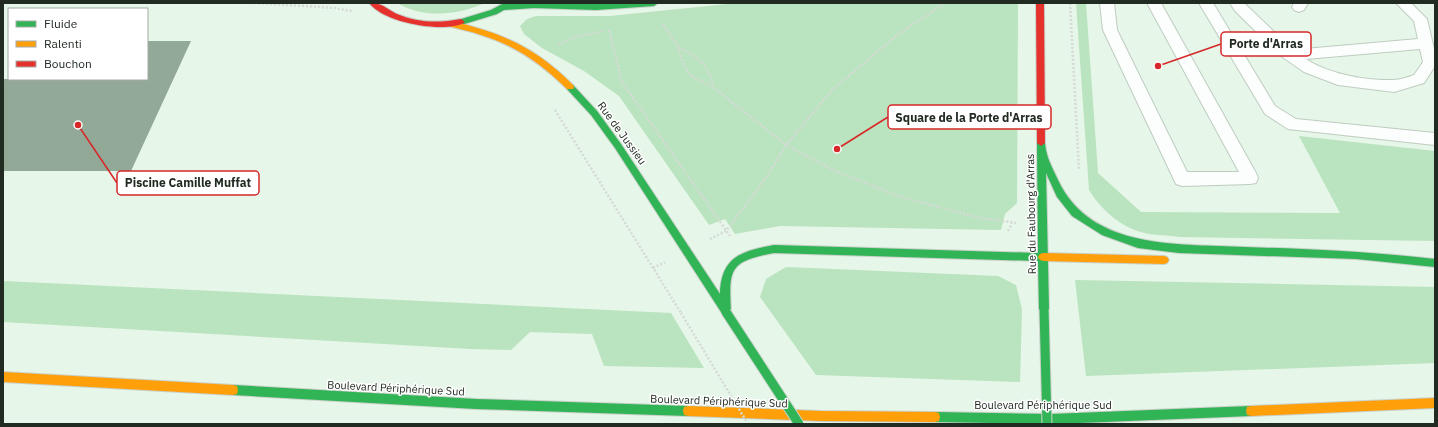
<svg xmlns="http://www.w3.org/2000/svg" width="1438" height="427" font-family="'IBM Plex Sans',sans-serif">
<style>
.green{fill:#bae3bf}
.building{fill:#92a997}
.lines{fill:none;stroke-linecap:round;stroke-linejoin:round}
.lane-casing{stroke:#bfccc0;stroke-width:2}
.fast-casing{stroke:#cad1cb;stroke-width:2}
.slow-casing{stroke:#cad1cb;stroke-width:2}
.jam-casing{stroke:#cad1cb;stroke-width:2}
.path{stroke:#d6dad6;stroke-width:2.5;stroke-dasharray:2 2;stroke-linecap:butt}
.lane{fill:#fbfefc;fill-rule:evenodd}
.fast{fill:#30b455;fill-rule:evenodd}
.slow{fill:#ff9f0a;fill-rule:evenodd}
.jam{fill:#e5322d;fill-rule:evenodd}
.fast-bridge-casing{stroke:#cad1cb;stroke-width:11;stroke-linecap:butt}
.path-bridge{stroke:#d6dad6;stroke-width:2.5;stroke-dasharray:2 2;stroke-linecap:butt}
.fast-bridge{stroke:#30b455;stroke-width:9}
.labels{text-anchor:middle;stroke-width:3;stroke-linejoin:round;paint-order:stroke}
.street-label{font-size:11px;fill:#212b22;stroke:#fff}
.leader{fill:none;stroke:#d62828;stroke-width:1.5}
.callout-dot{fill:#d62828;stroke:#fff;stroke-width:1.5}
.callout{fill:#fff;stroke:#d62828;stroke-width:1.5}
.callout-label{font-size:12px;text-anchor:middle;font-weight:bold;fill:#212b22}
</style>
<rect width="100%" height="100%" fill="#e6f6e8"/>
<path class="green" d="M 397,3 L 485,3 C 458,15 424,19 397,3 Z
M 737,3 L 1018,3 L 1017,203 L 1005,214 L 1001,230 L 780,226 L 735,234 L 725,219 L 709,225 L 619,96 L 584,71 L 542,48 L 524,34 L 520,26 L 527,19 L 536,16 L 610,16 Z
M 1076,3 L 1086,3 L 1098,173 L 1141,212 L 1340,213 L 1299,136 L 1435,151 L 1435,241 L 1181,237 C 1168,235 1153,236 1141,232 C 1119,226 1100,208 1089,190 Z
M 786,267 L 998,276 L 1016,285 L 1022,309 L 1020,382 L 816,375 L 760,297 L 766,279 Z
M 1075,280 L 1435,287 L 1435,363 L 1086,376 Z
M 3,281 L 671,313 L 704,368 L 604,366 L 592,334 L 530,332 L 511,350 L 471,349 L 3,322 Z"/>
<path class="building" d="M 147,41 L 191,41 L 131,171 L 3,171 L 3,79 L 147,79 Z"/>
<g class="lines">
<g class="lane-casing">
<path id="lane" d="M 1100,3 L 1114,3 L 1117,30 L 1187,172 L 1239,172 L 1147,3 L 1161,3 L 1256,173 L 1258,178 L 1256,183 L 1250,184 L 1182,186 L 1176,184 L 1103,30 Z
M 1199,3 L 1213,3 L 1275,106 L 1296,119 L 1435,133 L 1435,145 L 1288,129 L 1265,114 Z
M 1230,3 L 1244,3 L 1293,50 L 1418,39 L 1414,21 L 1396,3 L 1411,3 L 1427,19 L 1435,53 L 1435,66 L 1424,83 L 1394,92 L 1338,85 L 1304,72 L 1281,56 L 1235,11 ZM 1420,49 L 1423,62 L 1414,75 C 1408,77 1400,80 1393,80 C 1367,81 1328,74 1306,59 Z
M 1294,3 L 1308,3 L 1304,10 L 1299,12 L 1294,10 L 1292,7 Z"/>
</g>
<g class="fast-casing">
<path id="fast" d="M 504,3 L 596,4 L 658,3 L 654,6 L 596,10 L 534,8 L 504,10 L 497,14 L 461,25 L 457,22 L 458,20 L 491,10 Z
M 570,84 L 573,85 L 597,111 L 621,144 L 720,294 C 721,257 741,251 774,245 L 1038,253 L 1037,143 L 1041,140 L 1045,143 C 1046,157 1052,167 1058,180 C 1087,242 1158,244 1218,246 C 1246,247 1274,248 1302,249 C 1347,251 1391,254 1435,259 L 1435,267 L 1356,259 L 1179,253 L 1138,248 L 1102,235 L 1072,216 L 1057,197 L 1046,173 L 1049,309 L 1047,312 L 1044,313 L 1041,312 L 1039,309 L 1038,261 L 774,253 C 728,261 729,270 731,312 L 729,315 L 726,316 L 723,315 L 615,148 L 591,115 L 567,89 L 566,87 Z
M 233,385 L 476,399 L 688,406 L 692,407 L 693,411 L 692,415 L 688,416 L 476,409 L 233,395 L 229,394 L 228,390 L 229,386 Z
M 1251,406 L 1255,407 L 1256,411 L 1255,415 L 1251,416 L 1055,424 L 935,422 L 931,421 L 930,417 L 931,413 L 935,412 L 1051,414 Z"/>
</g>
<g class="slow-casing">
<path id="slow" d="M 451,21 C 502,33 535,47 573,85 L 574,87 L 573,89 L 567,89 C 542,64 515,45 481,35 C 470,31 459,29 448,26 L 447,24 Z
M 1043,253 L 1164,256 L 1167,257 L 1169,260 L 1167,263 L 1164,264 L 1043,261 L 1040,260 L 1038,257 L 1040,254 Z
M 3,372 L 233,385 L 237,386 L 238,390 L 237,394 L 233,395 L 3,382 Z
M 1435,398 L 1435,408 L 1251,416 L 1247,415 L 1246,411 L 1247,407 L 1251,406 Z
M 688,406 L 821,411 L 935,412 L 939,413 L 940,417 L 939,421 L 935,422 L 821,421 L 688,416 L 684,415 L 683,411 L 684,407 Z"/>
</g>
<g class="jam-casing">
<path id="jam" d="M 369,3 C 383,3 385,8 397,14 C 418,23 439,23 461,19 L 465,22 C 462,25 458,25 454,26 C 431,30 384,22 369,3 Z
M 1036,3 L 1044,3 L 1045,143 L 1041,146 L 1037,143 Z"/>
</g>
<path class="path" d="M 254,3 L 334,8 L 352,11
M 1070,3 L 1079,170
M 663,24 L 678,47 L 684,66 L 690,75 L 714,88 L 786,145 L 835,171 L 901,197 L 980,218 L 1017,223
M 609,30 L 622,82 L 730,236
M 559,44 L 573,38 L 604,31
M 678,47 C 699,58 708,64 714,88
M 555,110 L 681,313
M 1008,231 L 1012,223
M 710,239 L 726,231 L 766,178 L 786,145 L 833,89 L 901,32 L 945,3
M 653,268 L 665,262"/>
<use href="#lane" class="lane"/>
<use href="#fast" class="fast"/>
<use href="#slow" class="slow"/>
<use href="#jam" class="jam"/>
<g class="fast-bridge-casing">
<path id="fast-bridge" d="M 1044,309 L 1047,424
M 726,312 L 799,424"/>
</g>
<path class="path-bridge" d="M 681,313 L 748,424"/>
<use href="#fast-bridge" class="fast-bridge"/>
</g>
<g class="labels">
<g class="street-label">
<text transform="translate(622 133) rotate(54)" y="4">Rue de Jussieu</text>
<text transform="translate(1031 214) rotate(-91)" y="4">Rue du Faubourg d'Arras</text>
<text transform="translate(396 388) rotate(3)" y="4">Boulevard Périphérique Sud</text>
<text transform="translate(719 401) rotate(2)" y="4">Boulevard Périphérique Sud</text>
<text x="1043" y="409">Boulevard Périphérique Sud</text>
</g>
</g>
<path class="leader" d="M1158 66L1221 44M837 149L888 117M78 125L117 183"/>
<g class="callout-dot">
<circle cx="1158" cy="66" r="4"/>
<circle cx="837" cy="149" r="4"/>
<circle cx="78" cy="125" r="4"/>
</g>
<g class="callout">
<rect x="1221" y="32" width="90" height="24" rx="4"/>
<rect x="888" y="105" width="163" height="24" rx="4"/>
<rect x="117" y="171" width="142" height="24" rx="4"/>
</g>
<g class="callout-label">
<text x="1266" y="48">Porte d'Arras</text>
<text x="969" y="122">Square de la Porte d'Arras</text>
<text x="188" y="187">Piscine Camille Muffat</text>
</g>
<rect width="1438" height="427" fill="none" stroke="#212b22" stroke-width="8"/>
<rect x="8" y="8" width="140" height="72" fill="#ffffff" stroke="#a6aaa7"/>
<rect x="16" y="21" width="20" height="6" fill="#30b455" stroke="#a6aaa7"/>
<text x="44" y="28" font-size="12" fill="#212b22">Fluide</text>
<rect x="16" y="41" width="20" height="6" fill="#ff9f0a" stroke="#a6aaa7"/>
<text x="44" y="48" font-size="12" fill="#212b22">Ralenti</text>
<rect x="16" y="61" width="20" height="6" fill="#e5322d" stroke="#a6aaa7"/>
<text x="44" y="68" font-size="12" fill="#212b22">Bouchon</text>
</svg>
